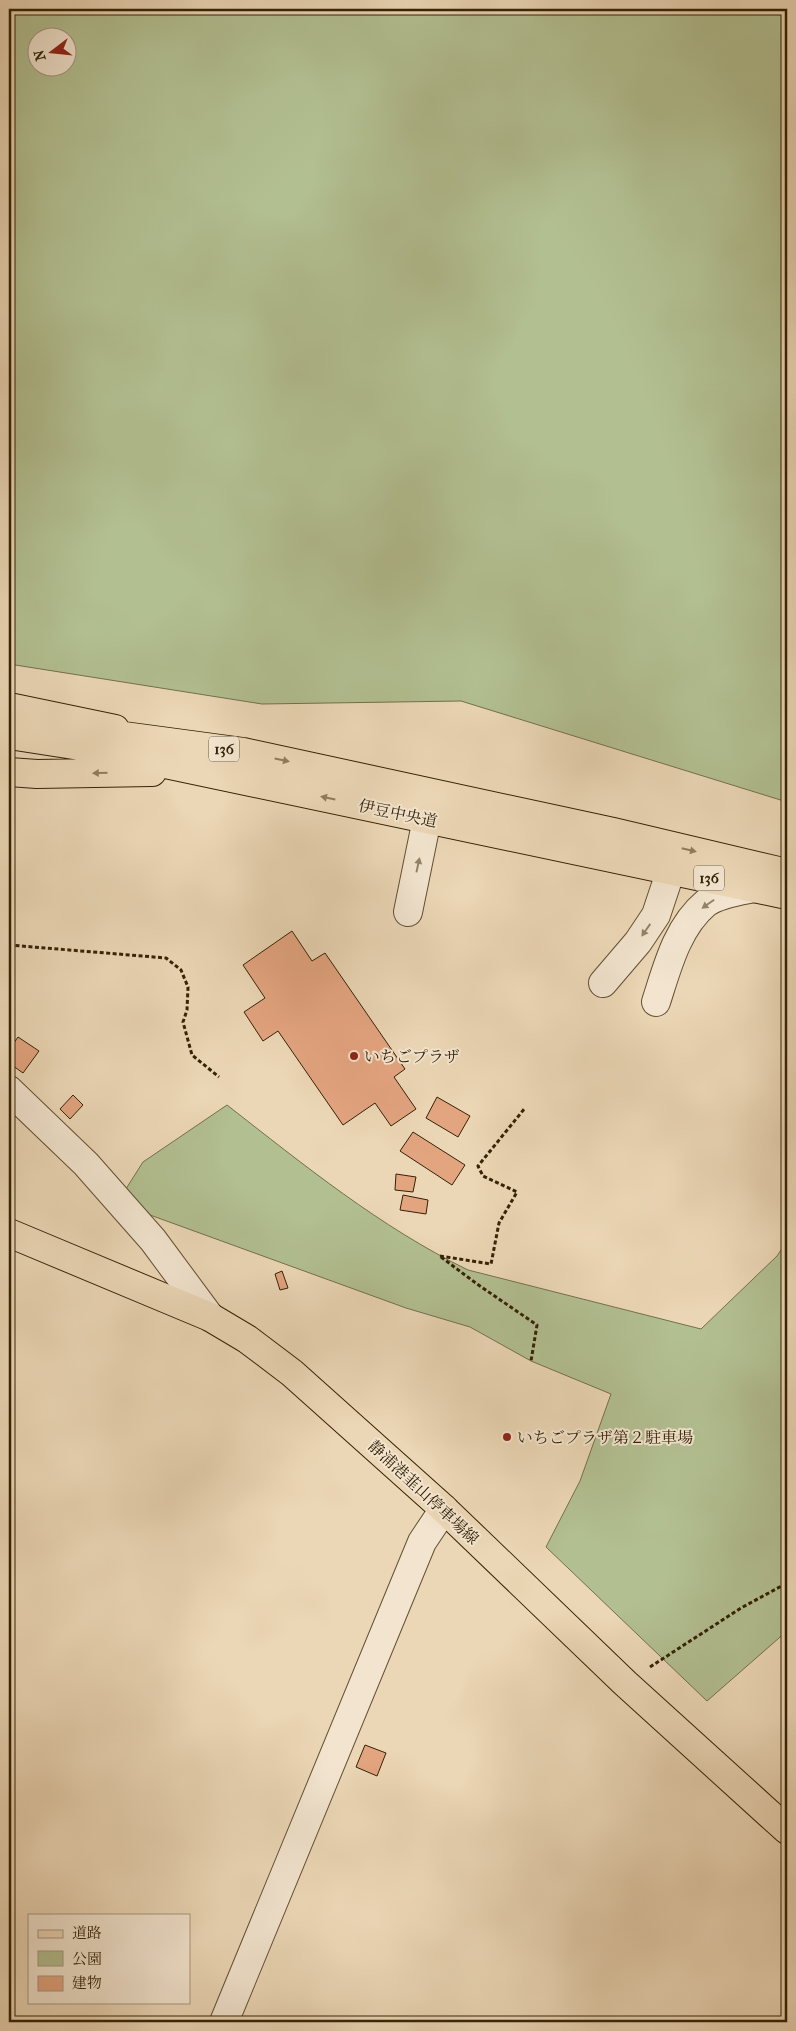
<svg xmlns="http://www.w3.org/2000/svg" width="796" height="2031" font-family="'IM FELL French Canon','Noto Serif JP',serif">
<style>
.green{fill:#b2bf91;stroke:#73704b;fill-rule:evenodd}
.building{fill:#e3a480;stroke:#342205}
.lines{fill:none;stroke-linecap:round;stroke-linejoin:round}
.minor-casing{stroke:#624f31;stroke-width:30}
.major-casing{stroke:#342205;stroke-width:30}
.highway-casing{stroke:#342205;stroke-width:30}
.path{stroke:#342205;stroke-width:3;stroke-dasharray:4 2.5;stroke-linecap:butt}
.minor{stroke:#f2e4cf;stroke-width:28}
.major{stroke:#ebd6b5;stroke-width:28}
.highway{stroke:#ebd6b5;stroke-width:28}
.oneway{fill:#907c5d}
.oneway2{fill:#93836a}
.poi-dot{fill:#8f2418;stroke:#f2e4cf;stroke-width:2}
.labels{text-anchor:middle;stroke-width:4;stroke-linejoin:round;paint-order:stroke}
.shield{fill:#f2e4cf;stroke:#6d5c42;stroke-width:1}
.shield-label{font-size:15px;font-weight:bold;fill:#342205}
.street-label{font-size:16px;fill:#342205;stroke:#f2e4cf}
.poi-label{font-size:16px;fill:#342205;stroke:#f2e4cf;text-anchor:start}
</style>
<rect width="100%" height="100%" fill="#ebd6b5"/>
<filter id="stains"><feTurbulence type="fractalNoise" baseFrequency=".004" numOctaves="4"/><feColorMatrix values="0 0 0 0 .2 0 0 0 0 .09 0 0 0 0 .02 0 0 0 .5 -.17"/></filter>
<radialGradient id="worn" r=".72"><stop offset=".6" stop-color="#630" stop-opacity="0"/><stop offset="1" stop-color="#630" stop-opacity=".3"/></radialGradient>
<path class="green" d="M 9,9 L 787,9 L 787,802 L 461,701 L 262,704 L 9,664 ZM 38,38 L 68,38 L 68,68 L 38,68 Z
M 227,1105 C 304,1165 380,1227 468,1270 L 701,1329 L 777,1256 L 787,1241 L 787,1631 L 707,1701 L 546,1547 L 580,1481 L 611,1394 L 531,1361 L 470,1327 L 406,1308 L 117,1203 L 143,1162 Z"/>
<path class="building" d="M 292,931 L 312,961 L 325,953 L 405,1069 L 394,1077 L 416,1109 L 391,1126 L 375,1103 L 343,1125 L 278,1031 L 263,1041 L 244,1012 L 265,998 L 243,965 Z
M 18,1037 L 39,1051 L 23,1073 L 9,1063 L 9,1050 Z
M 73,1095 L 83,1105 L 70,1119 L 60,1109 Z
M 437,1097 L 470,1116 L 458,1137 L 426,1118 Z
M 413,1132 L 465,1165 L 452,1185 L 400,1151 Z
M 396,1174 L 416,1177 L 413,1192 L 395,1190 Z
M 403,1195 L 428,1200 L 426,1214 L 400,1210 Z
M 282,1271 L 288,1288 L 280,1290 L 275,1274 Z
M 365,1745 L 386,1753 L 377,1776 L 356,1767 Z"/>
<g class="lines">
<g class="minor-casing">
<path id="minor" d="M 408,912 L 427,819 L 436,797
M 603,983 L 638,942 L 656,915 L 667,882 L 664,869 L 658,856 L 650,854
M 656,1002 C 667,968 677,927 706,903 C 718,894 739,891 754,888
M 9,1090 L 86,1164 L 153,1240 L 210,1317
M 224,2022 L 422,1542 L 444,1509"/>
</g>
<g class="major-casing">
<path id="major" d="M 9,1233 L 210,1317 L 247,1339 L 292,1373 L 444,1509 L 625,1683 L 787,1830"/>
</g>
<g class="highway-casing">
<path id="highway" d="M 9,707 L 115,729
M 94,732 L 243,752 L 613,832 L 787,873
M 9,735 L 80,746 L 787,895
M 9,772 L 37,774 L 152,772"/>
</g>
<path class="path" d="M 9,945 L 166,958 L 181,970 L 188,987 L 187,1010 L 183,1022 L 192,1055 L 219,1077
M 440,1256 L 491,1264 L 499,1223 L 517,1192 L 483,1176 L 478,1166 L 525,1108
M 441,1257 L 477,1284 L 537,1325 L 531,1361
M 650,1667 L 741,1608 L 787,1583"/>
<use href="#minor" class="minor"/>
<use href="#major" class="major"/>
<use href="#highway" class="highway"/>
</g>
<defs><path id="oneway-solid" d="M-6-.8H1V-3.2L6.5 0L1 3.2V.8H-6Z" transform="scale(1.25)"/></defs>
<g class="oneway">
<use href="#oneway-solid" transform="translate(282 760) rotate(12)"/>
<use href="#oneway-solid" transform="translate(100 773) rotate(179)"/>
<use href="#oneway-solid" transform="translate(328 798) rotate(-168)"/>
<use href="#oneway-solid" transform="translate(689 850) rotate(13)"/>
</g>
<g class="oneway2">
<use href="#oneway-solid" transform="translate(418 865) rotate(-78)"/>
<use href="#oneway-solid" transform="translate(708 904) rotate(145)"/>
<use href="#oneway-solid" transform="translate(646 930) rotate(125)"/>
</g>
<g class="poi-dot">
<circle cx="354" cy="1056" r="5"/>
<circle cx="507" cy="1437" r="5"/>
</g>
<g class="labels">
<g class="shield">
<rect x="209" y="736.5" width="30" height="25" rx="4"/>
<rect x="694" y="865.5" width="30" height="25" rx="4"/>
</g>
<g class="shield-label">
<text x="224" y="754">136</text>
<text x="709" y="883">136</text>
</g>
<g class="street-label">
<text transform="translate(398 813) rotate(12)" y="6">伊豆中央道</text>
<text transform="translate(424 1492) rotate(43)" y="6">静浦港韮山停車場線</text>
</g>
<g class="poi-label">
<text x="364" y="1062">いちごプラザ</text>
<text x="517" y="1443">いちごプラザ第２駐車場</text>
</g>
</g>
<rect width="796" height="2031" fill="none" stroke="#ebd6b5" stroke-width="30"/>
<rect x="10" y="10" width="776" height="2011" fill="none" stroke="#342205" stroke-width="2.5"/>
<rect x="15" y="15" width="766" height="2001" fill="none" stroke="#342205"/>
<rect x="28" y="1914" width="162" height="90" fill="#f2e4cf" stroke="#a6967e"/>
<rect x="38" y="1930" width="25" height="8" fill="#ebd6b5" stroke="#a6967e"/>
<text x="72" y="1938" font-size="15" fill="#342205">道路</text>
<rect x="38" y="1951" width="25" height="15" fill="#b2bf91" stroke="#a6967e"/>
<text x="72" y="1964" font-size="15" fill="#342205">公園</text>
<rect x="38" y="1976" width="25" height="15" fill="#e3a480" stroke="#a6967e"/>
<text x="72" y="1988" font-size="15" fill="#342205">建物</text>
<g transform="translate(52 52) rotate(254)"><circle r="24" fill="#f2e4cf" stroke="#a6967e"/>
<path d="M0-4L9 19L0 12L-9 19Z" fill="#8f2418"/>
<text y="-8" font-size="14" font-weight="bold" text-anchor="middle" fill="#342205">N</text>
</g>
<rect width="100%" height="100%" filter="url(#stains)"/>
<rect width="100%" height="100%" fill="url(#worn)"/>
</svg>
